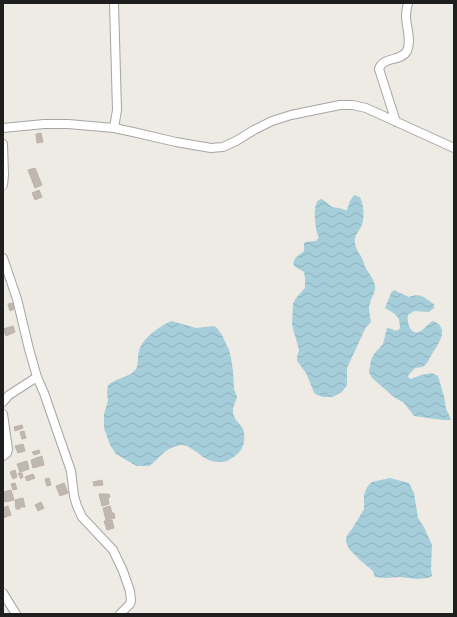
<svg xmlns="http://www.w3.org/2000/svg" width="457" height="617" font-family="Lato,sans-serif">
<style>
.water{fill:url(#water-waves)}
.building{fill:#bfb7b1;stroke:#bfb2a7}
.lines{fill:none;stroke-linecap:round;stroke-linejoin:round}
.minor-casing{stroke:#a5a5a5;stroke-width:10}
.minor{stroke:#fff;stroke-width:8}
</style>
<defs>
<pattern id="water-waves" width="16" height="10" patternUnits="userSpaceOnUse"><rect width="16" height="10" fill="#a6ceda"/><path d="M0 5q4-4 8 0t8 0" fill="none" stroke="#8eb0bb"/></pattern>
</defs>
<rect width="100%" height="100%" fill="#eeebe4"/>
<path class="water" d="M 354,195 L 360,197 C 364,205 365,219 361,227 C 359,231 356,234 355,238 C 354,246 358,252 362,258 C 364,262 364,266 367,270 C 370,275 374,280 375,286 C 376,292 371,298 370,303 C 368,309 370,316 371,322 L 366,327 L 347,368 L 347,385 L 342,392 L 332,397 L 323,397 L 315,394 L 313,390 L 306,373 L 297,361 L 297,357 L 299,350 L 292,325 L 293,304 L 296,298 L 305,288 L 305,278 L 304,272 L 294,266 C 292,258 298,256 304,251 L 304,244 L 305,242 L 316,241 L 319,237 C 315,232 313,208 317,202 C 319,199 320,200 322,199 L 332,207 L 339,208 L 345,210 L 347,210 L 350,201 Z
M 394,290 L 409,297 C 422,292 424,298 434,304 L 434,308 L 429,312 L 414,311 L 408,315 C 407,320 408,323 410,328 C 418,340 425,325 433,321 C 451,328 438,344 432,354 C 428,360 429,362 423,367 L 415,368 L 408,376 L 409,378 L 411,379 L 421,375 L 432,373 L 438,376 L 444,396 L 446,409 L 451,419 L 450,420 L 443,420 L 414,416 L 404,403 L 394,397 L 372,378 L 369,372 L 371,360 L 374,354 L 383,344 L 387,328 C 392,327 396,334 400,328 C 400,315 395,314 385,308 L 391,293 Z
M 171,321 L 196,328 L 214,326 L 217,328 L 222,335 L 229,350 L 231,358 L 233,371 L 234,389 L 237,397 C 236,401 233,406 233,411 C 233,418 238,422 242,427 C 245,432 245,442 242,448 C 240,453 234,457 229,460 C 218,465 207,461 198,453 C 193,450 188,445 182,445 C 164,447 161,458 149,466 L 137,466 L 133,464 L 116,454 L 110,445 L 104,428 L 104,414 L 108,401 L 107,392 L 108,385 C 116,378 131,377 136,369 C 139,364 137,357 139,351 C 143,337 159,327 171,321 Z
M 390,478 L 409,483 L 414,493 L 418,518 L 424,527 L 432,545 L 431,569 L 432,576 L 428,578 L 417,579 L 400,577 L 385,578 L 375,577 L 373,571 L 361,561 L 349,549 L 346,542 L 346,538 L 348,534 L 352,529 L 364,509 L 364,495 L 367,487 L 372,482 Z"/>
<path class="building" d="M 41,133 L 43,142 L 37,143 L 36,134 Z
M 35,168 L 42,185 L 35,188 L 28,170 Z
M 39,190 L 42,197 L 35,200 L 32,193 Z
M 13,303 L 14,309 L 10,311 L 8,304 Z
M 13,326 L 15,332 L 6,336 L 3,329 Z
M 22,425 L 23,428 L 15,431 L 14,427 Z
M 24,431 L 26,438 L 22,439 L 20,432 Z
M 23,444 L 25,451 L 18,453 L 15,446 Z
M 39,450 L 40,453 L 34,455 L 32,452 Z
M 42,456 L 44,465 L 33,468 L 31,460 Z
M 27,461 L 29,469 L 20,472 L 17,464 Z
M 15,470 L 17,477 L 13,479 L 10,472 Z
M 18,473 L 22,473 L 23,477 L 21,479 Z
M 33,474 L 35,478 L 27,481 L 25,477 Z
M 49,478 L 51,485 L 47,486 L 45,479 Z
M 102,480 L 103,485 L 94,486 L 93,482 Z
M 15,483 L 17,489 L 13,490 L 11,484 Z
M 64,483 L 68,493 L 60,496 L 56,486 Z
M 11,490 L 14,500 L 5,502 L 3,497 L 3,492 Z
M 99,494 L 109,494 L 110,497 L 108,498 L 109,504 L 102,506 Z
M 23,498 L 25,507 L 20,507 L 20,509 L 16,509 L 15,500 Z
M 41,502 L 44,508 L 38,511 L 35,505 Z
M 8,506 L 11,515 L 3,518 L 3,508 Z
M 110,506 L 112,513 L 114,513 L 115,518 L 106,520 L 103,508 Z
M 112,520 L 114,528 L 107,530 L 104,521 Z"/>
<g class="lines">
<g class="minor-casing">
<path id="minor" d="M 114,3 L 117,110 L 114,128
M 396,122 L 379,69 C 383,56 401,62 407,51 C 412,40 406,27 406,16 C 406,11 407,7 408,3
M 3,128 L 44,124 L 68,124 L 114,128 L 133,132 L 176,142 L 211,148 L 223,147 L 236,141 L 254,130 L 272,121 L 291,115 L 340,105 L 353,105 L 366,108 L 454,148
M 3,144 L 4,175 L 3,185
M 3,258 L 17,299 L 29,349 L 37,377 L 44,393 L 71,471 L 74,496 L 77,506 L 82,517 L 113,550 L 123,571 L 130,591 L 131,601 L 130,604 L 120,614
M 3,402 L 9,395 L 37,377
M 3,414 L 8,449 L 7,453 L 3,456
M 3,593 L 16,614"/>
</g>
<use href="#minor" class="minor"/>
</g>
<rect width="457" height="617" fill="none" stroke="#1e1e1e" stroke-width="8"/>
</svg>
